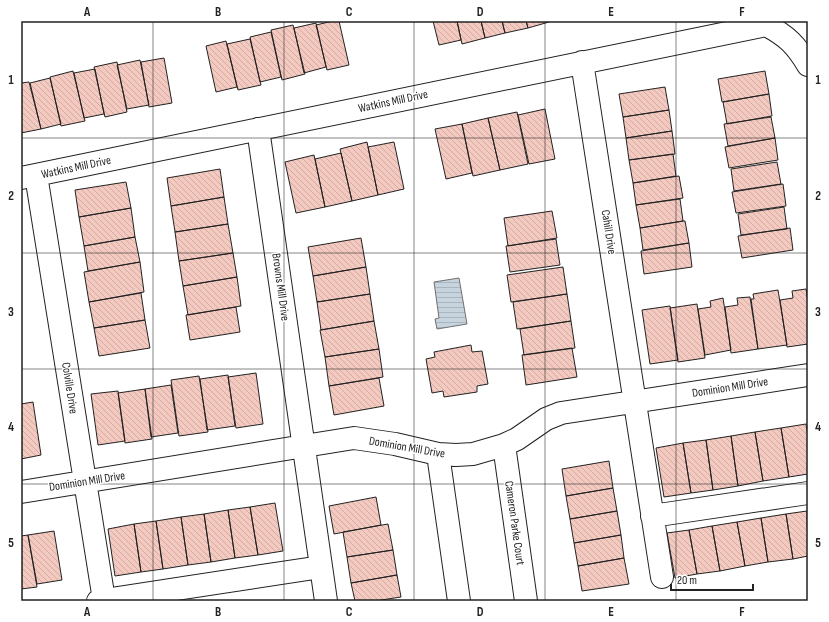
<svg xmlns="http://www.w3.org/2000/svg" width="829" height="622" font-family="'Sofia Sans Condensed',sans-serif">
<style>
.water{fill:url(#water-rules);stroke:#6f6f6f}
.building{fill:url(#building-back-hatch);stroke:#222}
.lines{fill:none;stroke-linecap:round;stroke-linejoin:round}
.minor-casing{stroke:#222;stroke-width:24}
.minor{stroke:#fff;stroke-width:22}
.grid{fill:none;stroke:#222;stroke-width:1;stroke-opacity:0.55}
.labels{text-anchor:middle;stroke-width:3;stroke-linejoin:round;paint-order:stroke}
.street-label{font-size:12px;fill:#222;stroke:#fff}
.neatline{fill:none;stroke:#222;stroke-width:1.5}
.grid-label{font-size:13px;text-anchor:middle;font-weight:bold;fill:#222}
</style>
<defs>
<pattern id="water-rules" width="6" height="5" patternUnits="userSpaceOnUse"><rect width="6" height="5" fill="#c7d3dd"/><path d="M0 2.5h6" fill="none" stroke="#abb5bd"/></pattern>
<pattern id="building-back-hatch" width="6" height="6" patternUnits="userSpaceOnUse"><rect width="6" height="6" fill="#f3c9c0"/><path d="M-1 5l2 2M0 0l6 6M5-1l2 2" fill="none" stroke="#d0aca5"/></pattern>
</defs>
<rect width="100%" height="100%" fill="#fff"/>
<path class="water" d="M 459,278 L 467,324 L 437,329 L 435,319 L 439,318 L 434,282 Z"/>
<path class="building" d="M 333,21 L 339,21 L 349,65 L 327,70 L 316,25 Z
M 433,21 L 457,21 L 461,40 L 439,45 Z
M 457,21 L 481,21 L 485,38 L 462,44 Z
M 481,21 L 502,21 L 505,33 L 485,38 Z
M 502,21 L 526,21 L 528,28 L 505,33 Z
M 526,21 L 549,21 L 549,22 L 528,28 Z
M 316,23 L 326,67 L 304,73 L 294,28 Z
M 293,25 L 305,74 L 282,80 L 271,30 Z
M 271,32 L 281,77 L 260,82 L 250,37 Z
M 250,39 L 261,85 L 238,90 L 227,44 Z
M 226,41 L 237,87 L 216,92 L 206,46 Z
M 164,58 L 172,103 L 149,107 L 141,62 Z
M 140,60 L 149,105 L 127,109 L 117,65 Z
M 117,62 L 127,112 L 105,117 L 94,67 Z
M 95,69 L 104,114 L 84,118 L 74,73 Z
M 73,71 L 85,121 L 61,126 L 50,77 Z
M 765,71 L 769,94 L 722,102 L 718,79 Z
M 50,78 L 61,124 L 41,129 L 30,83 Z
M 29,82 L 41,129 L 21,133 L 21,83 Z
M 665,87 L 669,110 L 623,117 L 619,94 Z
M 769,94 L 772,116 L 727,124 L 723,102 Z
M 545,109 L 555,159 L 529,164 L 518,115 Z
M 669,110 L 672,131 L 626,138 L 623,117 Z
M 517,112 L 528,164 L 500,170 L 488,118 Z
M 771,117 L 775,138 L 728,146 L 724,124 Z
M 488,118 L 500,170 L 473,176 L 462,124 Z
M 462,124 L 472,173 L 446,179 L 435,129 Z
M 672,131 L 675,154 L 629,160 L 626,138 Z
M 775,138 L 778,160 L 729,168 L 725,147 Z
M 367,142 L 378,195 L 352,201 L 340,149 Z
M 394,142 L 404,189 L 378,195 L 368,147 Z
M 341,153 L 352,201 L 325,207 L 315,159 Z
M 673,154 L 676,176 L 633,183 L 629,160 Z
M 314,155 L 325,207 L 296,213 L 285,162 Z
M 777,162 L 781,184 L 734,191 L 731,169 Z
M 220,169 L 224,197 L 171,206 L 167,178 Z
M 679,176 L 683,198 L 636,205 L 633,183 Z
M 126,182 L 131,208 L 79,217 L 75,190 Z
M 783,184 L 786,206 L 736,213 L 732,192 Z
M 224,197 L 228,224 L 175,232 L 171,206 Z
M 680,199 L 683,221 L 640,228 L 636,205 Z
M 784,207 L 787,229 L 741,235 L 738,214 Z
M 131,208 L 135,237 L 84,246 L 79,217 Z
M 552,211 L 557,238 L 508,246 L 504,218 Z
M 683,221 L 685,221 L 689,243 L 643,250 L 640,228 Z
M 228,224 L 233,253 L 179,261 L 175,232 Z
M 790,228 L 793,250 L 742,258 L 738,236 Z
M 135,237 L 140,262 L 88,271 L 84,246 Z
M 361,238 L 366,267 L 313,276 L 308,247 Z
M 556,239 L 560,265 L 510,272 L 506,246 Z
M 689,243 L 692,267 L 644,274 L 641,251 Z
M 233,253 L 237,277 L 183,286 L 179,261 Z
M 140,262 L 144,292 L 89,302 L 84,272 Z
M 366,267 L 370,294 L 317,302 L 313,276 Z
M 563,267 L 567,294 L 511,302 L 507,275 Z
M 237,277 L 241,306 L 188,315 L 183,286 Z
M 806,289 L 808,303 L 808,344 L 787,347 L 780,300 L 793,298 L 792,291 Z
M 778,290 L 787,345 L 758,349 L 751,299 L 754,299 L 753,294 Z
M 141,293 L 145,320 L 94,328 L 89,302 Z
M 370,294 L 374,321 L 321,330 L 317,302 Z
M 567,294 L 571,321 L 517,329 L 513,302 Z
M 750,297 L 758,349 L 731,353 L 725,307 L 738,305 L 737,298 Z
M 723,298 L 731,350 L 705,355 L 698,309 L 711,307 L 710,301 Z
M 697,304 L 705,358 L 678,362 L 670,308 Z
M 670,306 L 678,360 L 650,364 L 642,310 Z
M 236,307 L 240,332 L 190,340 L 186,315 Z
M 145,320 L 150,348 L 99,356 L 94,328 Z
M 374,321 L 379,349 L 325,357 L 320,330 Z
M 571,321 L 575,348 L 524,355 L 520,329 Z
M 471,345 L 472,352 L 482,351 L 488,384 L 477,386 L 477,392 L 444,397 L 443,391 L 432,393 L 426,359 L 435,357 L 434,352 Z
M 572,348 L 577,377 L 526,385 L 522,355 Z
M 379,349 L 383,377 L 329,386 L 325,357 Z
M 256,373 L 263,424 L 236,428 L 228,377 Z
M 228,375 L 235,426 L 207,430 L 200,379 Z
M 199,376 L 208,432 L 179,436 L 171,380 Z
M 379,378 L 384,406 L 334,415 L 329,386 Z
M 171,385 L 178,433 L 151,437 L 145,389 Z
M 145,389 L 152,439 L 125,443 L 118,393 Z
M 118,391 L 125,441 L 98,445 L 91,394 Z
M 33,402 L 41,455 L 21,459 L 21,404 Z
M 806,424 L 808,437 L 808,474 L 789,477 L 781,428 Z
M 781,428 L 789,477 L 763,481 L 755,432 Z
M 755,432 L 763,481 L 738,486 L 731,436 Z
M 731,436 L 738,486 L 713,490 L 706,440 Z
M 706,440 L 713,490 L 691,493 L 683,443 Z
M 683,443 L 691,493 L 664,497 L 656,448 Z
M 609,461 L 613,488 L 566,496 L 562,469 Z
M 613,488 L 617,511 L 570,519 L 566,496 Z
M 376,497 L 381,525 L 334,534 L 329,506 Z
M 275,503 L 283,551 L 258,555 L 250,507 Z
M 250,507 L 258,555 L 235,558 L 228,510 Z
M 228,510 L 235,558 L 211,562 L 204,514 Z
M 617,511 L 621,535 L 574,543 L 570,519 Z
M 807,511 L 808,556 L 793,559 L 786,514 Z
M 204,514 L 211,562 L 188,565 L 181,517 Z
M 786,514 L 793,559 L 768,562 L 761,518 Z
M 181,517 L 188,565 L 163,569 L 156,521 Z
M 761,518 L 768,562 L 745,566 L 737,522 Z
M 156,521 L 163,569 L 141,572 L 134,524 Z
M 737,522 L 745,566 L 720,571 L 712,526 Z
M 134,524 L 141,572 L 115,576 L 108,529 Z
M 388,524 L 393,550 L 347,557 L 343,532 Z
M 712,526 L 720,571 L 697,574 L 689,530 Z
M 689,530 L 697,574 L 675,578 L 667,533 Z
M 54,531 L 62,580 L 37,584 L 28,535 Z
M 28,535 L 37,587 L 21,589 L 21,536 Z
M 621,535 L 624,558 L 578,566 L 574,543 Z
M 393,550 L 397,575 L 351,583 L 347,557 Z
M 624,558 L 629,584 L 582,591 L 578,566 Z
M 397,575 L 401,597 L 375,601 L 355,601 L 351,583 Z"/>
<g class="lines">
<g class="minor-casing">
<path id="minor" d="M 582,62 L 662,577
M 258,129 L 326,601
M 36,175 L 104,600
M 21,178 L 766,25 C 787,36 796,45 808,65
M 504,445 L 526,601
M 438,454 L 459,601
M 21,492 L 354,438 L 395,444 L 438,454 L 456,455 L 473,454 L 504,445 L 517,439 L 546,419 L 561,413 L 808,375
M 652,516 L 808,493
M 98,601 L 321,567"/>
</g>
<use href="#minor" class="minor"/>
</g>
<path class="grid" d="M 153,21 L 153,601M 284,21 L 284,601M 414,21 L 414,601M 545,21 L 545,601M 676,21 L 676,601M 21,138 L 808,138M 21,253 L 808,253M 21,369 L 808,369M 21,484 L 808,484"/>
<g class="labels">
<g class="street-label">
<text transform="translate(393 101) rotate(-12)" y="4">Watkins Mill Drive</text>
<text transform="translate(76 167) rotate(-12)" y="4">Watkins Mill Drive</text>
<text transform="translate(609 232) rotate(81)" y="4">Cahill Drive</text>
<text transform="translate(281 287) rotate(82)" y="4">Browns Mill Drive</text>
<text transform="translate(730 387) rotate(-9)" y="4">Dominion Mill Drive</text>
<text transform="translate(70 388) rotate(81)" y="4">Colville Drive</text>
<text transform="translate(407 447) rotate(10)" y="4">Dominion Mill Drive</text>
<text transform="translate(87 481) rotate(-9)" y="4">Dominion Mill Drive</text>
<text transform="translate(515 523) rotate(82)" y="4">Cameron Parke Court</text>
</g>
</g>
<rect width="829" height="622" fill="none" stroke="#ffffff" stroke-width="44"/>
<path d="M671 584v6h82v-6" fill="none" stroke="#222222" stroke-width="2"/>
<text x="677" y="584" font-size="12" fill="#222222" stroke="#ffffff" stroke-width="3" paint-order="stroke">20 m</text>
<rect x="22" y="22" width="785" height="578" class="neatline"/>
<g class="grid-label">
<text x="87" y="16">A</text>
<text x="218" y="16">B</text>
<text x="349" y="16">C</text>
<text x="480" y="16">D</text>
<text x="611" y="16">E</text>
<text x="742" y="16">F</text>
<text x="11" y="84">1</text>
<text x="818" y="84">1</text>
<text x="11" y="200">2</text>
<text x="818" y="200">2</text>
<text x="11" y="316">3</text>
<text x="818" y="316">3</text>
<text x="11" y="431">4</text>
<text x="818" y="431">4</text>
<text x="11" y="547">5</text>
<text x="818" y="547">5</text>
<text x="87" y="616">A</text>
<text x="218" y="616">B</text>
<text x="349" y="616">C</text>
<text x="480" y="616">D</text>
<text x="611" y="616">E</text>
<text x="742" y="616">F</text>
</g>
</svg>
